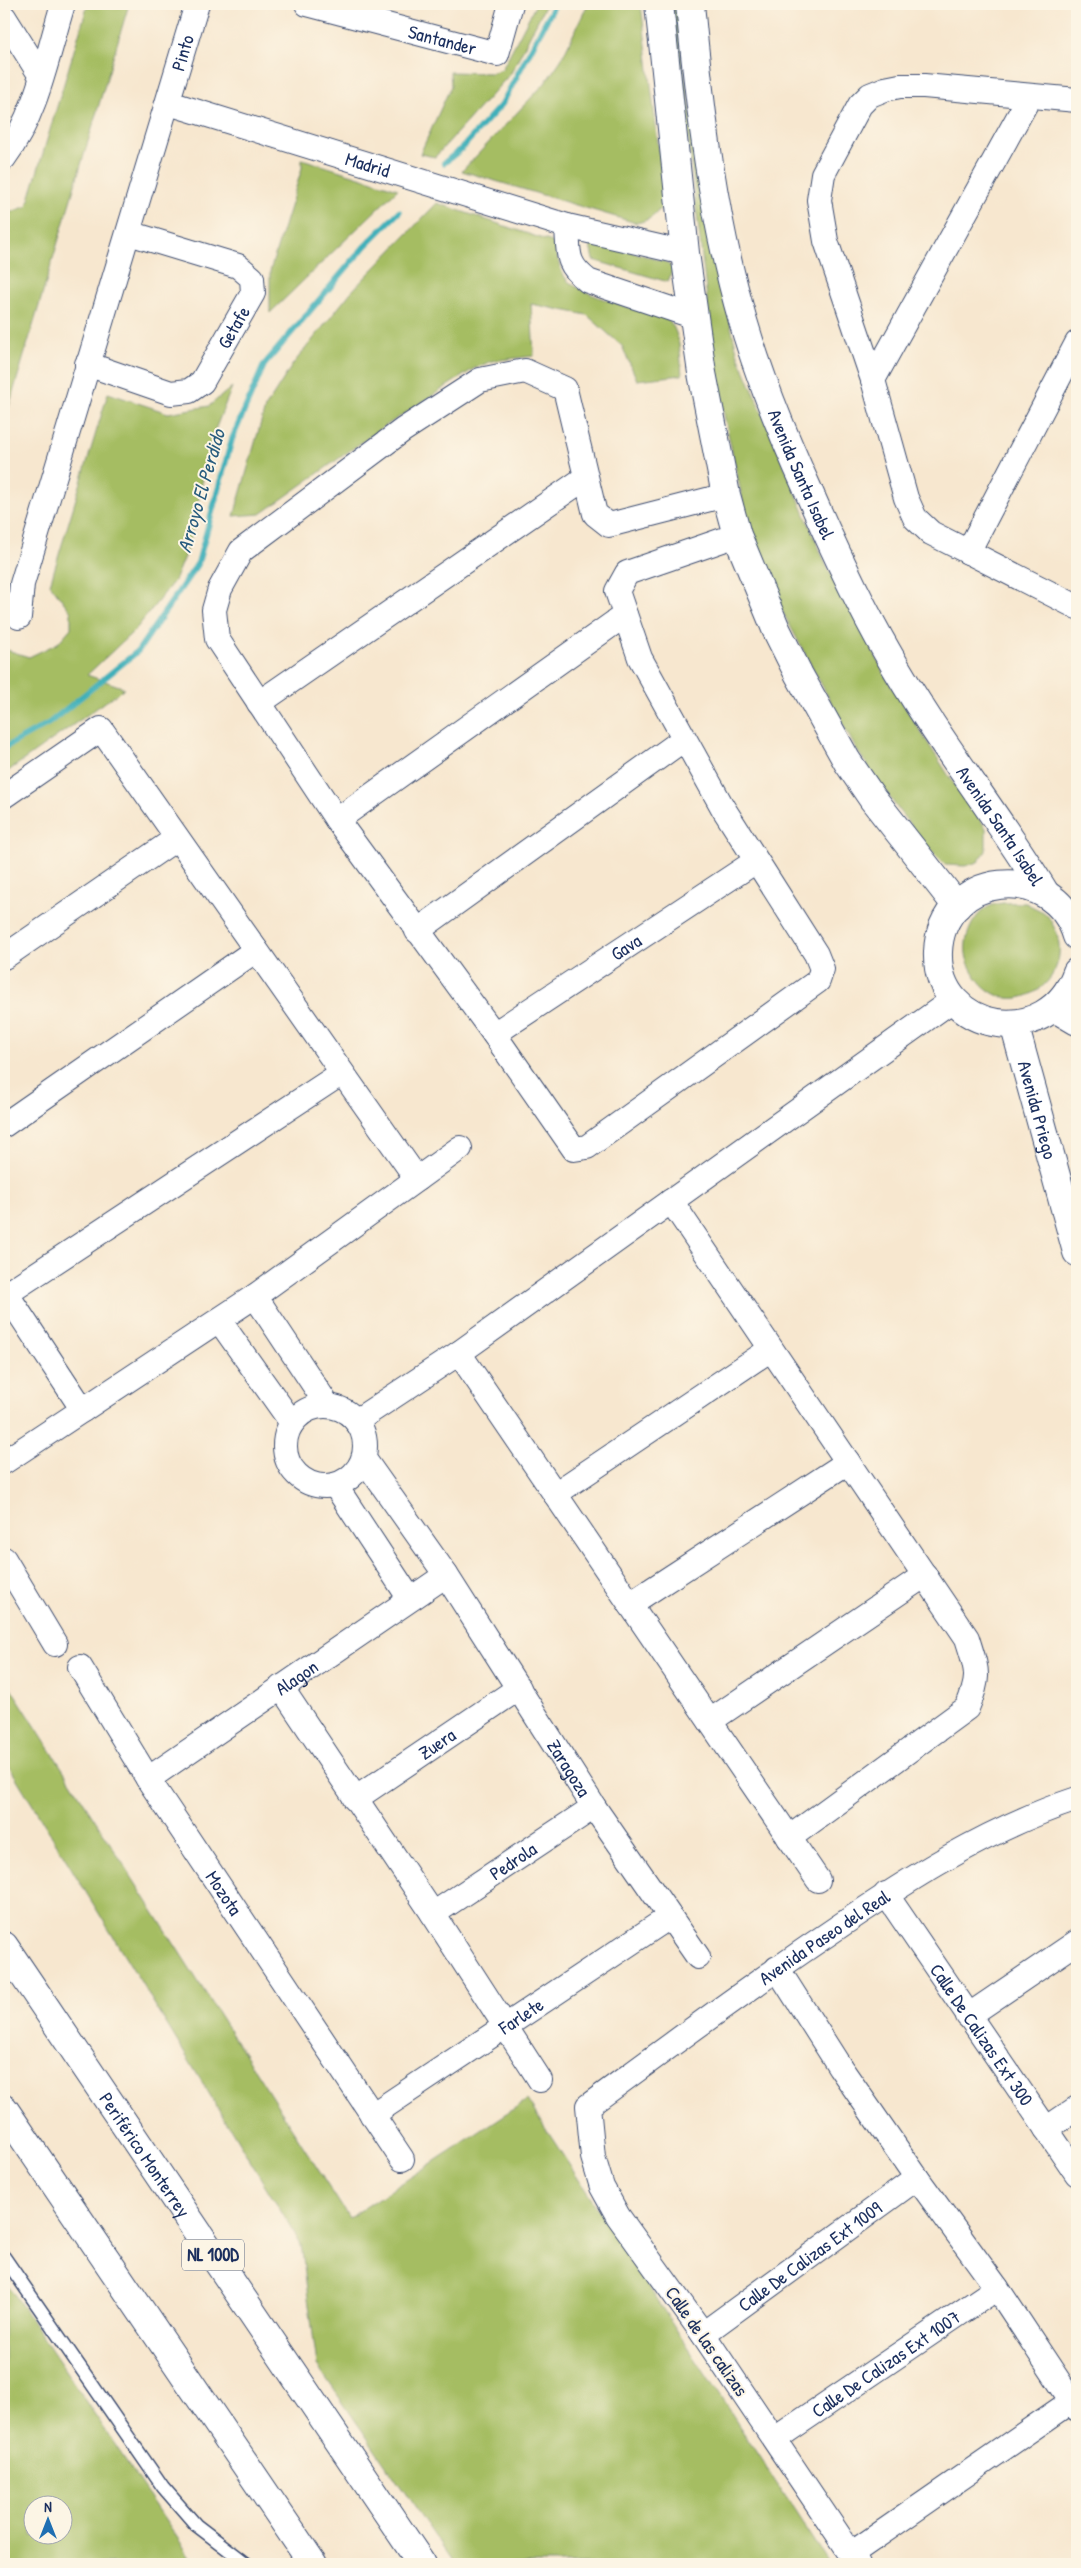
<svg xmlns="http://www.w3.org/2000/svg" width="1081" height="2568" font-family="'Patrick Hand',sans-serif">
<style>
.green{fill:#a5bd62;stroke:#607660;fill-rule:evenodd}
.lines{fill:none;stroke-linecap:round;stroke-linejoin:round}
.stream{stroke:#40b0ba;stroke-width:6}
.service-casing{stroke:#3c4b6f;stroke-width:15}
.minor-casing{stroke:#3c4b6f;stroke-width:26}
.tertiary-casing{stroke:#3c4b6f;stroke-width:30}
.motorway-casing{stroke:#3c4b6f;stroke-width:30}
.service{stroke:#fff;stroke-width:12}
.minor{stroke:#fff;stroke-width:24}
.tertiary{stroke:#fff;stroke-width:28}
.motorway{stroke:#fff;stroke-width:28}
.labels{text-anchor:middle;stroke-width:4;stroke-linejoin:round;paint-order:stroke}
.shield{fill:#fcf5e5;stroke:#5e6a86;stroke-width:1}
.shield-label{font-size:18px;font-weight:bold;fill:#1b2f5e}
.street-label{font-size:19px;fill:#1b2f5e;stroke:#fcf5e5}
.water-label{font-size:20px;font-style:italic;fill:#285c7e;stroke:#fcf5e5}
</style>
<rect width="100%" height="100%" fill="#fcf5e5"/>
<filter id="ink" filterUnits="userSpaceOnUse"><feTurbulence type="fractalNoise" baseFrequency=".02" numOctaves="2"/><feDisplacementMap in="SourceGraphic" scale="10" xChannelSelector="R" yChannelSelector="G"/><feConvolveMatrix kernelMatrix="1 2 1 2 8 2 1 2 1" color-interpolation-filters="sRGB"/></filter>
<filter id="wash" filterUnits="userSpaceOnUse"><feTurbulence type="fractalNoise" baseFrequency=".0096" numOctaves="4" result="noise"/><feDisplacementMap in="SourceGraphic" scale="20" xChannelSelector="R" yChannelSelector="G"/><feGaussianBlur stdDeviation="1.12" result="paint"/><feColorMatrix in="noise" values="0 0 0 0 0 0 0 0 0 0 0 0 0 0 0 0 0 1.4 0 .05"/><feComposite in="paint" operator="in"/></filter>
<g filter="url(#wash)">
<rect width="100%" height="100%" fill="#f7e7cf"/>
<path class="green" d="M 88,4 L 129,4 L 4,423 L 4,215 L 27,206 Z
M 536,4 L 546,4 L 511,73 L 435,157 L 420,154 L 451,86 L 450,72 L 492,73 L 502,69 Z
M 588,4 L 641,4 L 665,201 C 657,214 652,220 636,223 L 462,171 L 545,83 L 561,60 Z
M 672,4 L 677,4 L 683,66 L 720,282 L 738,355 L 827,567 L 859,622 L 887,679 L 956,787 L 986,828 L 986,851 L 978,862 L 965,866 L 945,865 L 931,851 L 900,812 L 856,749 L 780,607 L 749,529 L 717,383 Z
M 302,159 L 398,189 L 270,313 L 270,271 L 302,168 Z
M 437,203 L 555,243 C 557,254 559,271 567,280 C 582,296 646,312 669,320 C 681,335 680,356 682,375 L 637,380 L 622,346 L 587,315 L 531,304 L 534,356 L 492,361 L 475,368 L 376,432 L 261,514 L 234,516 L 265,408 L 293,364 L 351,292 Z
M 599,242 L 665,262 L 673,268 L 668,282 L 593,260 L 590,246 Z
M 232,387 L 211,440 L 190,542 L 174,581 L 136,629 L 87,675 L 125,688 L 4,774 L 4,649 L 29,657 L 58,643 L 71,628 L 71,612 L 50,584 L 108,393 L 168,413 L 209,406 Z
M 1026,903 C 1032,907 1041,910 1046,914 C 1049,917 1052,923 1054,927 C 1081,983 999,1036 968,962 C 960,942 973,909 996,904 C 1005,902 1017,903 1026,903 Z
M 4,1677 L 349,2218 L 527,2100 L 829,2564 L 454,2564 L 317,2365 L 301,2244 L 4,1758 Z
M 4,2279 L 195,2564 L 4,2564 ZM 32,2506 L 62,2506 L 62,2536 L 32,2536 Z"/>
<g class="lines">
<path class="stream" d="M 444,163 L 461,149 L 502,104 L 555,4
M 4,748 L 49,723 L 138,651 L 198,563 L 232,439 L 264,365 L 365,246 L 399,212"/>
</g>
</g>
<g filter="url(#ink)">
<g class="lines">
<g class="service-casing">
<path id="service" d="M 4,2257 L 163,2487 L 196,2525 L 247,2564"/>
</g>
<g class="minor-casing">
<g id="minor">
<path id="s1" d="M 307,4 L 497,54 L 511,4"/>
<path d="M 4,17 L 41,76"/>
<path d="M 1077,100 L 924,86 L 900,86 L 885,89 L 870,95 L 860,105 L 823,174 L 819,200 L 826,241 L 873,380 L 906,498 L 915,518 L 931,533 L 1077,607"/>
<path id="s2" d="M 169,103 L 567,226 L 685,253"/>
<path d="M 4,158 C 37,114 47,56 63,4"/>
<path d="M 567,226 C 569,254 565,263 588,281 L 695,317"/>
<path id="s3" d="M 87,364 L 171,393 L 189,391 L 202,382 L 253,293 L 252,278 L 238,266 L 129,233"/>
<path d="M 873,380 L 1030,96"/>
<path d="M 726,495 L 609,525 L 595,514 L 565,389 L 525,371 L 480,380 L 403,430 L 241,551 L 220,589 L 214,610 L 217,639 L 337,820 L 494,1034 L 574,1149 L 587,1147 L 818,981 L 822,969 L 816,954 L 723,808 L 640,658 L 617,591 L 627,573 L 737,535"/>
<path d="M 968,552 L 1077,343"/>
<path id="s4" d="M 19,617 L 22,584 L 197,4"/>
<path d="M 259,703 L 585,478"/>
<path d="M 4,796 L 101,729 L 417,1179"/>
<path d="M 337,820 L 625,615"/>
<path d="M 417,931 L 684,739"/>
<path d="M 4,957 L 177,838"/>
<path id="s5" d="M 494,1034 L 756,861"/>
<path d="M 4,1125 L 256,950"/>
<path d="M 671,1201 L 967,1638 C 977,1671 981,1675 967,1708 L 789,1838"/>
<path d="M 4,1290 L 83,1410"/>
<path d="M 6,1294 L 342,1073"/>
<path d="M 255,1296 L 328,1406"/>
<path d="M 219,1320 L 292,1423"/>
<path d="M 459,1353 L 818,1880"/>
<circle cx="325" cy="1446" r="40"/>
<path d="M 356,1421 L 459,1353 L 954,999"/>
<path id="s6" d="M 364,1459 L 446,1575 L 594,1807 L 698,1957"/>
<path d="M 4,1462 L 255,1296 L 460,1148"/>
<path d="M 335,1485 L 410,1599"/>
<path d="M 555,1494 L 771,1349"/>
<path d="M 4,1559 L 55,1644"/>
<path d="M 630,1604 L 848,1462"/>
<path id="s7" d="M 80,1667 L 148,1779 L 402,2159"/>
<path d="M 281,1687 L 433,1914 L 540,2080"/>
<path d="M 710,1721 L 925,1575"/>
<path id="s8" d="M 148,1779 L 446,1575"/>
<path id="s9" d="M 355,1799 L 519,1688"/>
<path id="s10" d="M 886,1894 L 1077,2174"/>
<path id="s11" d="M 433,1914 L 594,1807"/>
<path d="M 777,1968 L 840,2067 L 917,2178 L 997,2288 L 1077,2409"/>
<path d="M 968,2016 L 1077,1942"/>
<path id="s12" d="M 372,2115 L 668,1918"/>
<path d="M 1046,2129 L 1077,2108"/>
<path id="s13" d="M 703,2334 L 917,2178"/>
<path id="s14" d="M 775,2439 L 997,2288"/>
<path d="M 851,2554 L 1072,2401"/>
<path id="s15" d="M 858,2564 L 703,2334 L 618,2216 L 602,2187 L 593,2157 L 588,2106 C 667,2048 746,1989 828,1934 C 907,1880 986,1829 1077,1799"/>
</g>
</g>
<g class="tertiary-casing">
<g id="tertiary">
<path d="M 659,4 L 685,253 L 702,373 L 726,495 L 737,535 L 776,629 L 799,675 L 847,761 L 873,799 L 957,906"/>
<path id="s16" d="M 690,4 C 700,110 713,219 743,321 C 760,379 783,435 808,490 C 832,545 857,600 887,652 C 934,736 995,811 1045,893"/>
<path d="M 1077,936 C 1054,859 941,871 938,952 C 935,1033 1049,1053 1077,972"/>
<path d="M 1055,1008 L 1077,1021"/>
<path id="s17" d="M 1014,1024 L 1077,1252"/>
</g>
</g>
<g class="motorway-casing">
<g id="motorway">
<path id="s18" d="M 4,1946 L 422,2564"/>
<path d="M 4,2109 L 313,2564"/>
</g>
</g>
<use href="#service" class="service"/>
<use href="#minor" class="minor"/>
<use href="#tertiary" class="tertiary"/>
<use href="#motorway" class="motorway"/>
</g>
</g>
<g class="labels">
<rect class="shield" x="182" y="2239.5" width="62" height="31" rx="4"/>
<g class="shield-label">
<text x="213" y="2261">NL 100D</text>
</g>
<g class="street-label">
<text dy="7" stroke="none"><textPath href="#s1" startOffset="140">Santander</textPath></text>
<text dy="7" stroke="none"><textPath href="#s4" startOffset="588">Pinto</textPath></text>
<text dy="7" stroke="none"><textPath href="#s2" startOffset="208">Madrid</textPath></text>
<text dy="7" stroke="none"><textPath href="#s3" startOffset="186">Getafe</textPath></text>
<text dy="7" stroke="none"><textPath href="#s16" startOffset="486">Avenida Santa Isabel</textPath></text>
<text dy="7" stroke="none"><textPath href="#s16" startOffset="891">Avenida Santa Isabel</textPath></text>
<text dy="7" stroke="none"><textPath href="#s5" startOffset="158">Gava</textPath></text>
<text dy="7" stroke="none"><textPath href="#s17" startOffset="89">Avenida Priego</textPath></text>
<text dy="7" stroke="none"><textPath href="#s8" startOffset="180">Alagon</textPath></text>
<text dy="7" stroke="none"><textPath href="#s9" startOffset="99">Zuera</textPath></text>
<text dy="7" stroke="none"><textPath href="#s6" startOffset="371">Zaragoza</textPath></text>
<text dy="7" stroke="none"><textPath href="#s11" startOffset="96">Pedrola</textPath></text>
<text dy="7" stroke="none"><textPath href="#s7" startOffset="268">Mozota</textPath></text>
<text dy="7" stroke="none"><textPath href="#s15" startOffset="829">Avenida Paseo del Real</textPath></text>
<text dy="7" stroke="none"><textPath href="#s12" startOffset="179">Farlete</textPath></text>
<text dy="7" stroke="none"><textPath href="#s10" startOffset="170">Calle De Calizas Ext 300</textPath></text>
<text dy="7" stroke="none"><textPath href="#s18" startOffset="252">Periférico Monterrey</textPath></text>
<text dy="7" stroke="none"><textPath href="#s13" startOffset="132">Calle De Calizas Ext 1009</textPath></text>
<text transform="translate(707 2341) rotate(55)" y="7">Calle de las calizas</text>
<text dy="7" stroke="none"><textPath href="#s14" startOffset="134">Calle De Calizas Ext 1007</textPath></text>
</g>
<g class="water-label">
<text transform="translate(201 491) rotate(-74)" y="7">Arroyo El Perdido</text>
</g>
</g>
<rect width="1081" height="2568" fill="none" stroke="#fcf5e5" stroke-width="20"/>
<g transform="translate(48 2520)"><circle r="24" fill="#fcf5e5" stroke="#a2a6af"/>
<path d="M0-4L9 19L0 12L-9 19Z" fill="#1f6fb2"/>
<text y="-8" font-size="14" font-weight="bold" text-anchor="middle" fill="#1b2f5e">N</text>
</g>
</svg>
